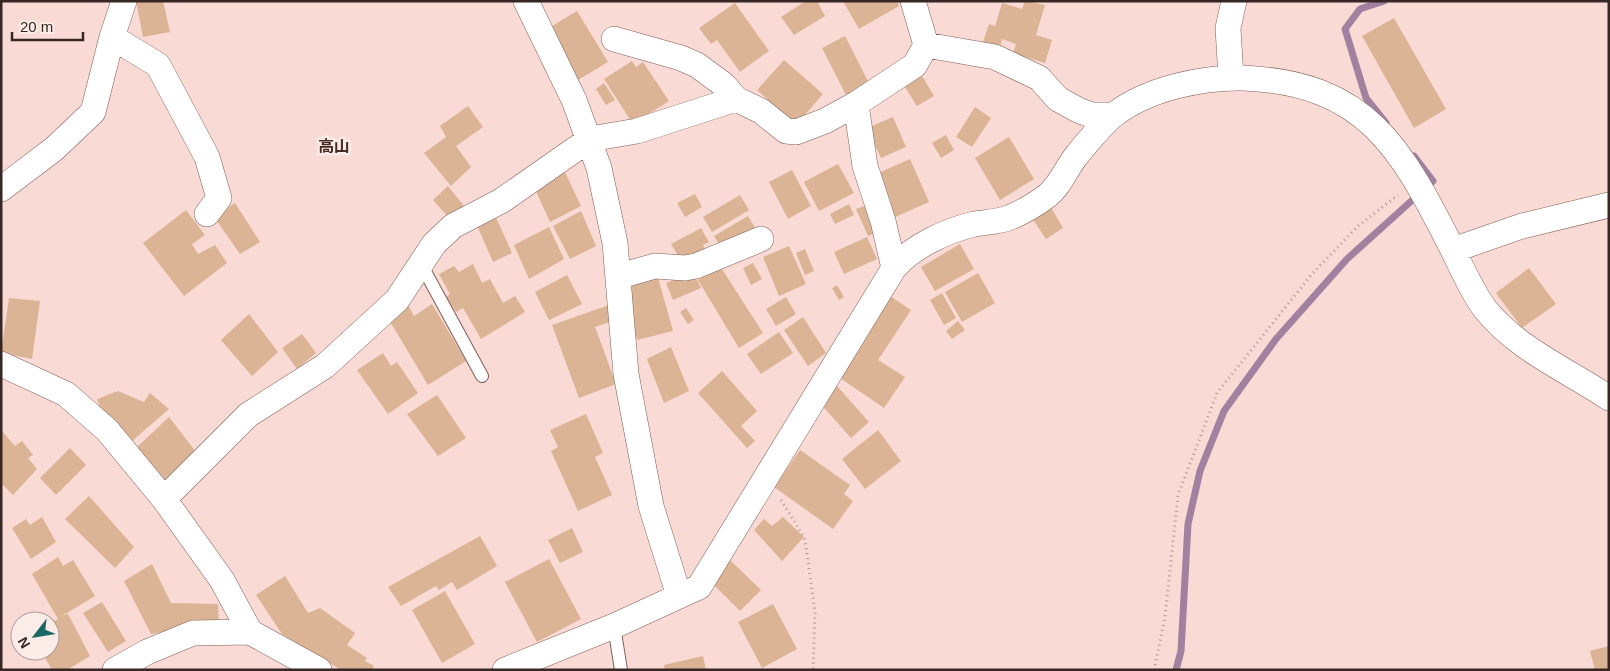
<svg xmlns="http://www.w3.org/2000/svg" width="1610" height="671" font-family="Arial,'Noto Sans JP',sans-serif">
<style>
.lines{fill:none;stroke-linecap:round;stroke-linejoin:round}
.stream{stroke:#a280a0;stroke-width:7}
.building{fill:#dab494}
.service-casing{stroke:#805e57;stroke-width:14}
.minor-casing{stroke:#805e57;stroke-width:26}
.path{stroke:#b09792;stroke-width:3;stroke-dasharray:1 4;stroke-linecap:butt}
.service{stroke:#fff;stroke-width:12}
.minor{stroke:#fff;stroke-width:25}
.labels{text-anchor:middle;stroke-width:5;stroke-linejoin:round;paint-order:stroke}
.neighbourhood-label{font-size:16px;font-weight:bold;fill:#492b26;stroke:#fcece8}
</style>
<rect width="100%" height="100%" fill="#fadad4"/>
<g class="lines">
<path class="stream" d="M 1384,1 L 1360,9 L 1345,29 L 1366,98 L 1386,123
M 1414,156 L 1433,181 L 1426,188
M 1176,670 L 1181,651 L 1188,524 L 1200,471 L 1224,411 L 1276,339 L 1347,259 L 1418,195"/>
</g>
<path class="building" d="M 136,1 L 163,1 L 170,32 L 143,37 Z
M 806,1 L 817,1 L 825,16 L 794,35 L 781,17 Z
M 843,1 L 897,1 L 899,6 L 859,29 Z
M 1025,1 L 1045,5 L 1036,35 L 1052,40 L 1045,63 L 1013,53 L 1016,44 L 1002,39 L 1000,47 L 983,42 L 989,24 L 995,26 L 1002,3 L 1022,9 Z
M 735,3 L 769,51 L 740,72 L 717,40 L 711,44 L 699,28 Z
M 577,11 L 608,62 L 578,80 L 547,29 Z
M 1394,18 L 1446,109 L 1414,128 L 1362,36 Z
M 845,36 L 871,87 L 848,99 L 822,48 Z
M 784,60 L 823,94 L 796,125 L 757,90 Z
M 632,61 L 636,67 L 643,62 L 669,101 L 633,124 L 604,79 Z
M 921,74 L 934,96 L 917,106 L 903,84 Z
M 604,83 L 615,100 L 606,105 L 596,89 Z
M 468,106 L 483,127 L 456,146 L 471,167 L 451,186 L 424,153 L 446,137 L 440,126 Z
M 975,107 L 991,118 L 972,147 L 956,137 Z
M 893,117 L 906,147 L 881,158 L 867,128 Z
M 946,135 L 954,150 L 941,158 L 932,143 Z
M 1009,137 L 1034,179 L 1000,200 L 975,158 Z
M 910,159 L 929,202 L 895,217 L 876,174 Z
M 838,164 L 854,193 L 819,211 L 804,182 Z
M 563,168 L 581,206 L 550,222 L 536,191 L 548,183 L 546,178 Z
M 792,170 L 811,206 L 788,219 L 769,182 Z
M 448,186 L 464,206 L 451,220 L 433,200 Z
M 695,194 L 702,207 L 685,217 L 677,203 Z
M 740,195 L 749,210 L 712,232 L 703,217 Z
M 235,203 L 260,242 L 240,254 L 214,217 Z
M 849,204 L 854,215 L 835,224 L 830,214 Z
M 867,205 L 879,232 L 868,236 L 856,209 Z
M 1050,206 L 1063,228 L 1046,239 L 1032,218 Z
M 186,210 L 205,235 L 192,244 L 198,254 L 215,245 L 227,263 L 184,296 L 143,243 Z
M 581,211 L 596,246 L 570,259 L 553,226 Z
M 494,213 L 512,253 L 493,262 L 475,221 Z
M 748,216 L 757,231 L 723,251 L 714,236 Z
M 549,227 L 564,259 L 529,279 L 514,245 Z
M 701,228 L 709,242 L 703,245 L 706,251 L 683,264 L 671,244 Z
M 867,237 L 877,259 L 844,274 L 834,252 Z
M 960,244 L 974,269 L 935,291 L 921,267 Z
M 789,246 L 806,284 L 779,296 L 763,257 Z
M 805,249 L 814,271 L 805,275 L 796,253 Z
M 753,263 L 762,279 L 751,285 L 743,268 Z
M 473,264 L 482,283 L 490,279 L 503,303 L 515,296 L 525,312 L 481,339 L 463,308 L 456,312 L 446,297 L 450,294 L 439,274 L 454,266 L 459,272 Z
M 720,266 L 763,333 L 739,348 L 698,280 Z
M 1529,268 L 1556,304 L 1522,328 L 1496,293 Z
M 693,272 L 701,288 L 673,300 L 666,283 Z
M 978,273 L 995,303 L 962,322 L 945,292 Z
M 657,274 L 673,331 L 637,340 L 622,284 Z
M 567,275 L 582,304 L 549,320 L 535,292 Z
M 837,285 L 844,297 L 839,300 L 832,288 Z
M 942,293 L 956,318 L 944,325 L 930,300 Z
M 890,296 L 911,310 L 878,360 L 905,377 L 884,408 L 837,376 Z
M 786,297 L 796,314 L 776,326 L 766,309 Z
M 9,298 L 40,301 L 32,359 L 1,353 Z
M 432,304 L 466,361 L 428,385 L 388,318 L 408,305 L 414,316 Z
M 609,305 L 615,320 L 595,327 L 616,384 L 579,398 L 552,325 Z
M 686,308 L 694,320 L 688,324 L 680,312 Z
M 249,314 L 278,352 L 252,376 L 221,340 Z
M 803,317 L 826,353 L 808,366 L 784,330 Z
M 958,321 L 965,330 L 952,339 L 946,331 Z
M 779,332 L 793,353 L 761,374 L 747,354 Z
M 302,334 L 316,353 L 297,369 L 282,348 Z
M 671,347 L 689,391 L 664,403 L 647,359 Z
M 383,353 L 391,366 L 397,362 L 418,393 L 388,414 L 357,370 Z
M 722,371 L 757,411 L 741,426 L 755,441 L 747,448 L 698,393 Z
M 837,386 L 869,422 L 851,438 L 819,402 Z
M 118,391 L 144,402 L 150,393 L 169,409 L 131,442 L 102,413 L 97,399 Z
M 437,395 L 466,438 L 438,456 L 407,414 Z
M 586,414 L 603,453 L 595,457 L 612,495 L 578,511 L 551,451 L 558,447 L 550,430 Z
M 169,417 L 196,452 L 164,485 L 134,450 Z
M 1,430 L 15,446 L 22,441 L 33,455 L 28,458 L 37,469 L 13,495 L 1,483 Z
M 878,430 L 901,461 L 865,489 L 842,459 Z
M 70,448 L 86,465 L 56,495 L 40,478 Z
M 800,450 L 850,485 L 844,494 L 853,501 L 833,529 L 774,487 Z
M 89,496 L 134,547 L 115,568 L 65,519 Z
M 42,517 L 56,542 L 31,559 L 12,528 L 26,519 L 30,525 Z
M 783,517 L 804,537 L 782,561 L 754,530 L 764,519 L 772,526 Z
M 572,528 L 583,552 L 560,563 L 548,540 Z
M 480,536 L 497,566 L 457,590 L 452,582 L 439,590 L 436,586 L 401,606 L 388,587 Z
M 58,557 L 63,566 L 73,560 L 95,596 L 62,616 L 68,614 L 90,656 L 67,670 L 52,670 L 41,651 L 50,651 L 50,623 L 58,619 L 32,574 Z
M 549,559 L 581,619 L 537,642 L 505,582 Z
M 730,560 L 761,590 L 740,611 L 710,581 Z
M 152,564 L 171,603 L 218,604 L 219,625 L 151,634 L 124,581 Z
M 285,576 L 308,613 L 320,608 L 355,633 L 347,645 L 367,658 L 365,661 L 374,666 L 372,670 L 341,670 L 282,634 L 256,595 Z
M 445,591 L 475,644 L 442,663 L 412,610 Z
M 102,602 L 126,641 L 108,652 L 83,613 Z
M 773,604 L 797,649 L 762,668 L 738,622 Z
M 1609,646 L 1609,670 L 1595,670 L 1590,651 Z
M 703,656 L 706,670 L 665,670 L 664,665 Z"/>
<g class="lines">
<g class="service-casing">
<path id="service" d="M 421,264 L 482,376
M 614,626 L 621,670"/>
</g>
<g class="minor-casing">
<path id="minor" d="M 526,1 L 574,100 L 599,168 L 615,243 L 626,374 L 651,506 L 679,596
M 913,1 L 926,45 L 995,57 L 1039,78 L 1058,99 L 1078,110 L 1091,115 L 1113,115
M 112,37 L 158,65 L 207,157 L 219,198 L 207,214
M 614,39 L 681,58 L 697,65 L 724,85 L 736,99 L 761,111 L 786,131 L 796,132 L 825,121 L 856,104 L 915,65 L 926,45
M 1231,78 L 1228,28 L 1234,1
M 856,104 L 865,166 L 883,221 L 894,268
M 1,189 L 54,149 L 93,112 L 112,37 L 124,1
M 1453,250 L 1522,226 L 1609,205
M 618,274 L 627,274 L 655,266 L 685,268 L 696,266 L 761,239
M 1,364 L 66,394 L 107,430 L 164,499 L 222,580 L 250,632
M 164,499 L 248,415 L 325,366 L 397,300 L 434,244 L 453,226 L 501,201 L 590,139 L 637,131 L 736,99
M 115,670 L 147,652 L 193,633 L 250,632 L 319,670
M 505,670 L 614,626 L 699,587 L 894,268 C 913,246 946,231 974,224 C 986,222 1000,222 1011,217 C 1023,212 1036,204 1047,196 C 1061,185 1066,168 1077,155 C 1084,146 1106,120 1115,114 C 1148,89 1201,77 1243,78 C 1367,83 1401,148 1452,248 C 1462,268 1471,290 1485,309 C 1517,349 1567,370 1609,398"/>
</g>
<path class="path" d="M 781,500 L 804,537 L 806,546 L 815,613 L 813,670
M 1154,670 L 1165,617 L 1178,495 L 1217,393 L 1312,274 L 1358,226 L 1398,195"/>
<use href="#service" class="service"/>
<use href="#minor" class="minor"/>
</g>
<g class="labels">
<g class="neighbourhood-label">
<text x="334" y="152">高山</text>
</g>
</g>
<rect width="1610" height="671" fill="none" stroke="#362724" stroke-width="5"/>
<g transform="translate(35 636) rotate(239)"><circle r="24" fill="#fcece8" stroke="#ad9d9a"/>
<path d="M0-4L9 19L0 12L-9 19Z" fill="#1b6763"/>
<text y="-8" font-size="14" font-weight="bold" text-anchor="middle" fill="#362724">N</text>
</g>
<path d="M12 32v8h71v-8" fill="none" stroke="#362724" stroke-width="2.5"/>
<text x="20" y="32" font-size="15" fill="#362724" stroke="#fcece8" stroke-width="4" paint-order="stroke">20 m</text>
</svg>
